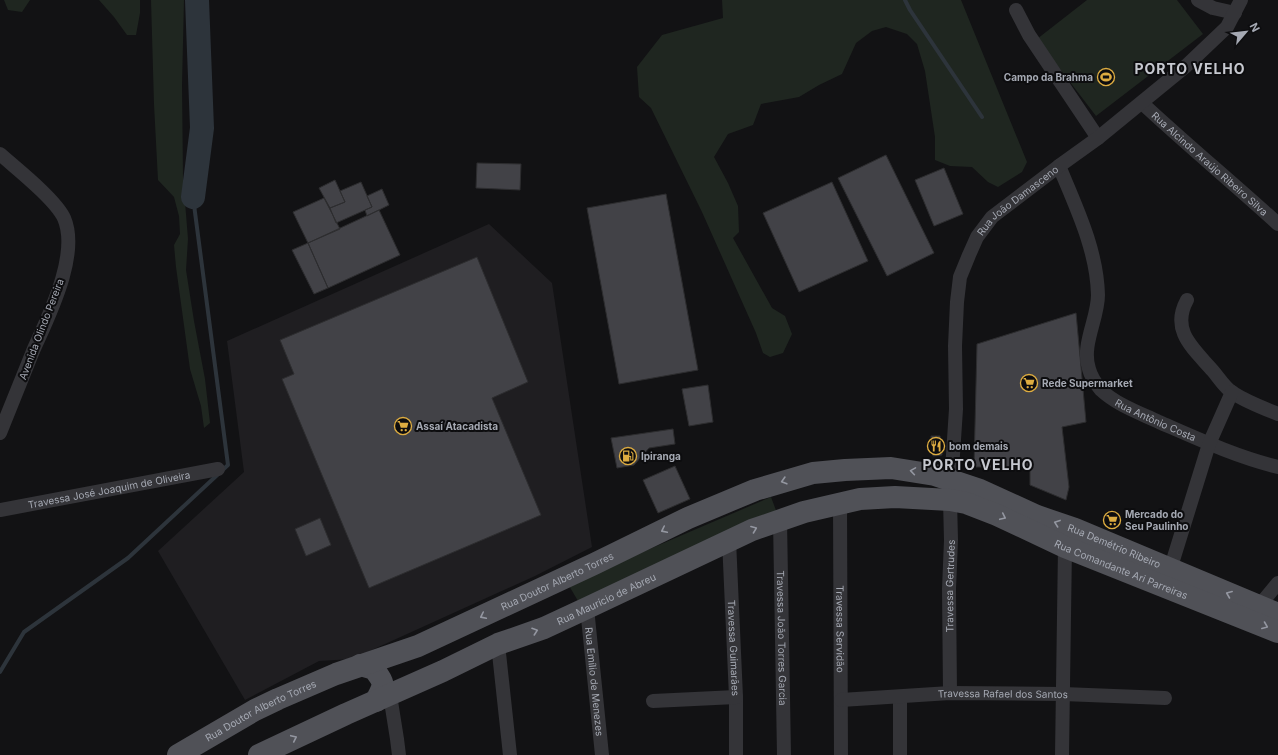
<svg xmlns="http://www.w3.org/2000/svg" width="1278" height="755" font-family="Inter,sans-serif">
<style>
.built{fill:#1f1e21}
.green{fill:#1f2620}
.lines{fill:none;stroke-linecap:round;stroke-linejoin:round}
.stream{stroke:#2d343b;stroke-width:4}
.river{stroke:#2d343b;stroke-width:24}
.building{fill:#424247;stroke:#2d2d2f}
.street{stroke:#343438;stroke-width:14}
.primary{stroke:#505157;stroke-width:22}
.oneway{stroke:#9497a1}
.labels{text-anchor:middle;stroke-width:4;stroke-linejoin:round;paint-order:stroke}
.poi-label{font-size:10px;font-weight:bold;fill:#a5a9b3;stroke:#0d0d0f;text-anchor:start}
.street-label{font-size:10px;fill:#a5a9b3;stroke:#0d0d0f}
.district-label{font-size:14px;font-weight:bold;letter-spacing:1px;fill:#c6c8cf;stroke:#0d0d0f}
</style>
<rect width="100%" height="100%" fill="#121214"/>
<path class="built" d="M 489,224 L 552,283 L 592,547 L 535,576 L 352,659 L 319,661 L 245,700 L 158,551 L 244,472 L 227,341 Z"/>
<path class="green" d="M 4,0 L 30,0 L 22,12 L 8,10 Z
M 99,0 L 140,0 L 140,13 L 136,35 L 127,35 L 114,17 Z
M 151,0 L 184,0 L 182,85 L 183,177 L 188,239 L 186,270 L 194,321 L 205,379 L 210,423 L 204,428 L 201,406 L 190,369 L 176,267 L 174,245 L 180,234 L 179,216 L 174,197 L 158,180 L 154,104 Z
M 722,0 L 961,0 L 1027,162 L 1022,172 L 998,187 L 988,182 L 972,167 L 950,166 L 935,160 L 935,137 L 925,71 L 917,44 L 907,34 L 886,27 L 872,31 L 856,43 L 842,74 L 819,85 L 799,97 L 761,104 L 753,125 L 728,134 L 714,157 L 728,183 L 738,206 L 739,232 L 733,238 L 772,308 L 785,316 L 792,334 L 783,353 L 770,357 L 763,353 L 756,333 L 702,212 L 651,108 L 639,97 L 637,67 L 662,35 L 723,18 Z
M 1087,0 L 1177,0 L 1203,34 L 1096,116 L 1037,39 Z
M 771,497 L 777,513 L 581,606 L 568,584 Z"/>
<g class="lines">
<path class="stream" d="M 905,0 L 910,10 L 982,117
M 0,672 L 24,632 L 128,558 L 228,465 L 193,197"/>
<path class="river" d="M 193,197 L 202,128 L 197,0"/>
</g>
<path class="building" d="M 886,155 L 934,253 L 887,276 L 838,178 Z
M 477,163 L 521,164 L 520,190 L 476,188 Z
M 944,168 L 963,214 L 934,226 L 915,180 Z
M 335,180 L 345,202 L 330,208 L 319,188 Z
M 361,182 L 372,207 L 336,223 L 330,208 L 345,202 L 340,191 Z
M 832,182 L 868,261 L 799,292 L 763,213 Z
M 382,189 L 389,205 L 367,216 L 365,210 L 372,207 L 367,196 Z
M 666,194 L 698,370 L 619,384 L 587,208 Z
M 324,198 L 340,229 L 308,243 L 293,212 Z
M 379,210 L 400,255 L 328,288 L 308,243 Z
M 308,243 L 328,288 L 314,294 L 292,250 Z
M 477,257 L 528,382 L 492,398 L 541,515 L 369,588 L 282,379 L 294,374 L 280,340 Z
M 1076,313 L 1086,422 L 1062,427 L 1069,487 L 1066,500 L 1030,485 L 1030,467 L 974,467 L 977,344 Z
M 708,385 L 713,422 L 689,426 L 682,389 Z
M 673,429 L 675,444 L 649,448 L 634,465 L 617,468 L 611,438 Z
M 931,436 L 940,436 L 942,455 L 933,456 Z
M 675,466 L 690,499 L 658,513 L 643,480 Z
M 320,518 L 331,545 L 306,556 L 295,529 Z"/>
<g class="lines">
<g class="street">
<path d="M 1198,0 L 1213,8 L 1235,13"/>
<path d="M 1016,10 L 1029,35 L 1098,138"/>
<path id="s1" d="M 1142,103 C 1186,144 1233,183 1278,224"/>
<path d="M 0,154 C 17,169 55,199 64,218 C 80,255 48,317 33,351 C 22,378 11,406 0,433"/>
<path id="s2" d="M 1059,166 C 1076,207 1097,250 1098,295 C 1098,319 1081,345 1089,369 C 1091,377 1096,384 1101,390 C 1117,405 1140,413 1159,422 C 1198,439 1237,457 1278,467"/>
<path d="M 1187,300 C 1170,331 1194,349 1213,371 C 1219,378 1225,388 1233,393 C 1247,402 1263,408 1278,414"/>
<path id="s3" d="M 840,504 L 841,755"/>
<path id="s4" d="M 0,510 L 218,469"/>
<path id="s5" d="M 780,520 L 784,755"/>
<path id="s6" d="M 729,540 L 736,697 L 736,755"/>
<path d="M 1170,570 L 1209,444 L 1232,392"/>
<path d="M 1259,606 L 1278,583"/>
<path id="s7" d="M 587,608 L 602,755"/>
<path d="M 498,644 L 510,755"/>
<path id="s8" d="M 950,693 L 949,589 L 951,540 L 950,500 L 956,409 L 955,346 L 957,302 L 960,277 L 969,255 L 977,237 L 992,217 L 1059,166 L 1098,138 L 1186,66 L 1227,27 L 1241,0"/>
<path d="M 390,695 L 397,739 L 399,755"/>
<path d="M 900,697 L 900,755"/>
<path id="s9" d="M 841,700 L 950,693 L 1063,694 L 1165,698"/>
<path d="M 653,701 L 736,697"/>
<path d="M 1062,755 L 1065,547"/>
</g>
<g class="primary">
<path d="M 360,665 L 374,669 C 386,685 384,684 376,701"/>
<path id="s10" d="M 178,755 L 255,710 L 278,699 L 336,674 L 418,646 L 594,564 L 688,518 L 755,490 L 813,473 L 845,470 L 891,468 L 935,475 L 980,490 L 1037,516 L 1075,529 L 1278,614"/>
<path id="s11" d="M 259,755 L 346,714 L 443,671 L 498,644 L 544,628 L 587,608 L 752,530 L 804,512 L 860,499 L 895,497 L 950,500 L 966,503 L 997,515 L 1065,547 L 1278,632"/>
</g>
</g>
<defs><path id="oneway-chevron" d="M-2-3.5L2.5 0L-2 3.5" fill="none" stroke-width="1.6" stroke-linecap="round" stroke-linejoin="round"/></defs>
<g class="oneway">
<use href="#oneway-chevron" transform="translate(913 471) rotate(-171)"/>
<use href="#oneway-chevron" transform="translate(784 481) rotate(164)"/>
<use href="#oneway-chevron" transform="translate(1003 517) rotate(25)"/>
<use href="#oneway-chevron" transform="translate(1057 523) rotate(-160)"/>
<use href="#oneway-chevron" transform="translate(754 529) rotate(-21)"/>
<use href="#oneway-chevron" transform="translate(664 530) rotate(154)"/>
<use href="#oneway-chevron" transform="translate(1229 594) rotate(-158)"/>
<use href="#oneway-chevron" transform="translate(483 616) rotate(154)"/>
<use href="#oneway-chevron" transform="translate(1265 626) rotate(22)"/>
<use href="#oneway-chevron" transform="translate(535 631) rotate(-19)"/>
<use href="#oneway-chevron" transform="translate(294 738) rotate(-25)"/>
</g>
<defs>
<g id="stadium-ring" transform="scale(0.9)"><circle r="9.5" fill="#0d0d0f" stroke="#ddac41" stroke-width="1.5"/><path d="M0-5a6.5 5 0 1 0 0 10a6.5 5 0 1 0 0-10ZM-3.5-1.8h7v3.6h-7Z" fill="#ddac41"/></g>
<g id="supermarket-ring" transform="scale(0.9)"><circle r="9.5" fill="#0d0d0f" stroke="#ddac41" stroke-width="1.5"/><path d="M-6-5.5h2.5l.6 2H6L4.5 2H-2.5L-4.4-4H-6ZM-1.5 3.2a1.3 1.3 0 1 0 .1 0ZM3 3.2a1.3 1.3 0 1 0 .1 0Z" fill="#ddac41"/></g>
<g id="restaurant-ring" transform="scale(0.9)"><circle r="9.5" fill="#0d0d0f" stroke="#ddac41" stroke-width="1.5"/><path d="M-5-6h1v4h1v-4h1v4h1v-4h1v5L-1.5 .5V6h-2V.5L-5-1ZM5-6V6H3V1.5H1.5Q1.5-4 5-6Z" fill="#ddac41"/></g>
<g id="fuel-ring" transform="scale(0.9)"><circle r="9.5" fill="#0d0d0f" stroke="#ddac41" stroke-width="1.5"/><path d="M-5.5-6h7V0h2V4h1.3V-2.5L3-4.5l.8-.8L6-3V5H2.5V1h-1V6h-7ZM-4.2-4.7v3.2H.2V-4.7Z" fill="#ddac41"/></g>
</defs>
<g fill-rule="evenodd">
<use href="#stadium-ring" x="1106" y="77"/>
<use href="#supermarket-ring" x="1029" y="383"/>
<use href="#supermarket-ring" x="403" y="426"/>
<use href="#restaurant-ring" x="936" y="446"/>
<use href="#fuel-ring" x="628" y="456"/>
<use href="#supermarket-ring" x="1112" y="520"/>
</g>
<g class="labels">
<g class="poi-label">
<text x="1093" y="81" text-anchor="end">Campo da Brahma</text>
<text x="1042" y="387">Rede Supermarket</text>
<text x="416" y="430">Assaí Atacadista</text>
<text x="949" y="450">bom demais</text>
<text x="641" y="460">Ipiranga</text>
<text x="1125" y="518">Mercado do<tspan x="1125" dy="12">Seu Paulinho</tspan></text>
</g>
<g class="street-label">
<text dy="4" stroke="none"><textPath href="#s1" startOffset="91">Rua Alcindo Araújo Ribeiro Silva</textPath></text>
<text dy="4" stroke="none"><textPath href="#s8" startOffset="515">Rua João Damasceno</textPath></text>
<text transform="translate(41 329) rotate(-69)" y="4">Avenida Olindo Pereira</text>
<text dy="4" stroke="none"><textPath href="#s2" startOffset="298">Rua Antônio Costa</textPath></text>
<text dy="4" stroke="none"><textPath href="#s4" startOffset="111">Travessa José Joaquim de Oliveira</textPath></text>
<text dy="4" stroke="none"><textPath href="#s10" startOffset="1012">Rua Demétrio Ribeiro</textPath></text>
<text dy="4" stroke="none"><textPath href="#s11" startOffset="930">Rua Comandante Ari Parreiras</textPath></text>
<text dy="4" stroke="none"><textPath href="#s10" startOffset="418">Rua Doutor Alberto Torres</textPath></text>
<text dy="4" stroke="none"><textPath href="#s8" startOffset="107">Travessa Gertrudes</textPath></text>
<text dy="4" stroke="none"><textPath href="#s11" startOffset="381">Rua Maurício de Abreu</textPath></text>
<text dy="4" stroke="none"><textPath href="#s3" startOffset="125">Travessa Servidão</textPath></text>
<text dy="4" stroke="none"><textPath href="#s5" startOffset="118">Travessa João Torres Garcia</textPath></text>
<text dy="4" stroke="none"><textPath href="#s6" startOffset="108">Travessa Guimarães</textPath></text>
<text dy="4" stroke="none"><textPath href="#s7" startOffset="74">Rua Emílio de Menezes</textPath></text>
<text dy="4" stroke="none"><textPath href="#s9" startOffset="162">Travessa Rafael dos Santos</textPath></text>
<text dy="4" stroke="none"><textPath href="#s10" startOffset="94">Rua Doutor Alberto Torres</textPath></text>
</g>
<g class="district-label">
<text x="1190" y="74">PORTO VELHO</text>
<text x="978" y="470">PORTO VELHO</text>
</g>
</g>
<g transform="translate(1246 32) rotate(62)" stroke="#0d0d0f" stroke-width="3" paint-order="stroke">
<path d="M0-3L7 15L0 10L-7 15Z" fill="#a5a9b3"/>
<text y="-6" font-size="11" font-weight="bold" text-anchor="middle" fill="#a5a9b3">N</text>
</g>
</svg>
